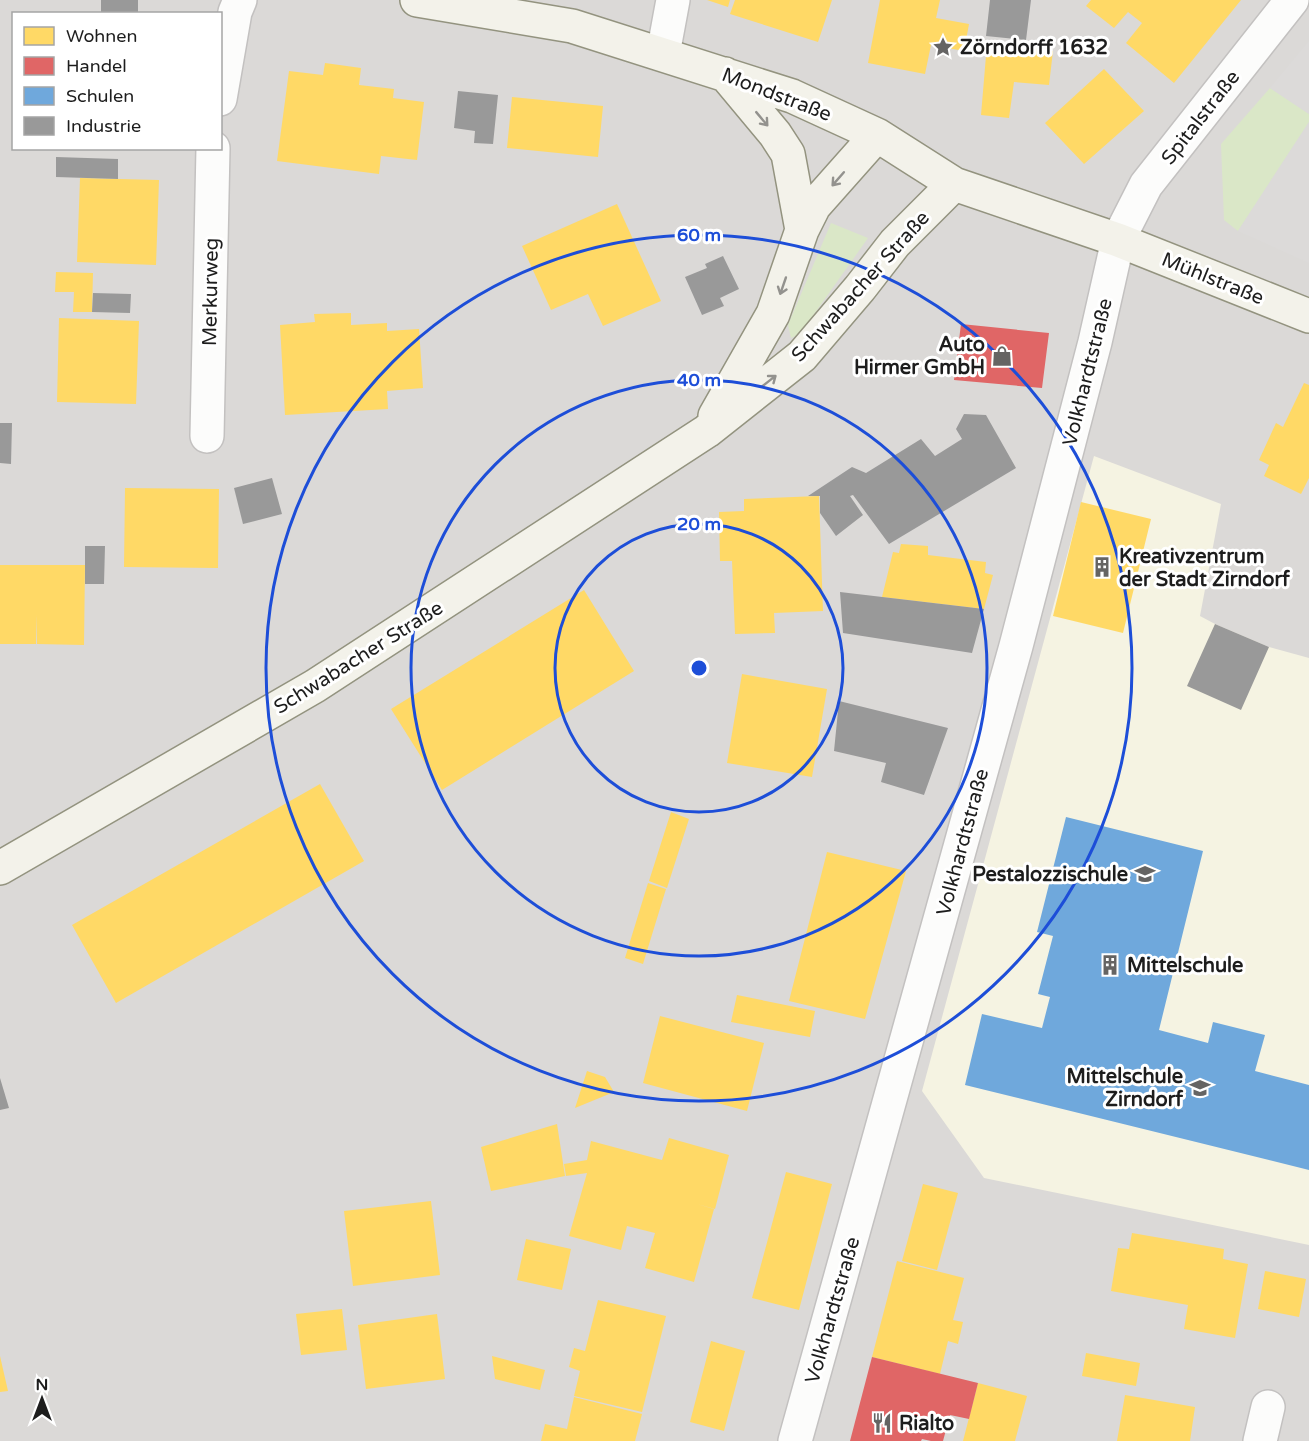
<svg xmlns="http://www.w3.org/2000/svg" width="1309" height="1441" font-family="'Varela Round',sans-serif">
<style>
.residential{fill:#dbd9d7;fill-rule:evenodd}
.education{fill:#f5f3e2}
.grass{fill:#dae7c7}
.parking{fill:#dcdad9}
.homes{fill:#ffd966}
.shops{fill:#e06666}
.schools{fill:#6fa8dc}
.industry{fill:#999}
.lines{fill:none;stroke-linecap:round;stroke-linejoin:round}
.street-casing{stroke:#c3c1c0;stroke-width:36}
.secondary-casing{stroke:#93937f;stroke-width:36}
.street{stroke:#fcfcfb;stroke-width:33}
.secondary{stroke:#f3f2ea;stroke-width:33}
.oneway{stroke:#93928e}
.ring{fill:none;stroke:#1d4ed8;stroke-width:3}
.labels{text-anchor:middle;stroke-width:6;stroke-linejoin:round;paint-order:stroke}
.poi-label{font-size:20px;font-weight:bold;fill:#1d1d1d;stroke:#fff;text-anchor:start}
.street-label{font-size:20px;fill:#1d1d1d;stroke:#fff}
.centre{fill:#1d4ed8;stroke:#fff;stroke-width:3}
.ring-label{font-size:18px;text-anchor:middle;font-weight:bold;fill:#1d4ed8;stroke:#fff;stroke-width:6;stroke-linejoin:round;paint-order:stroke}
</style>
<rect width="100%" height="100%" fill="#ece9e6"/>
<path class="residential" d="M 0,0 L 1309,0 L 1309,1441 L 0,1441 ZM 14,14 L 220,14 L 220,148 L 14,148 Z"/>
<path class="education" d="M 1094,456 L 1221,504 L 1200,616 L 1215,624 L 1269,647 L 1309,658 L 1309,1245 L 984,1178 L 922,1091 Z"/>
<path class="grass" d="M 1270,88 L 1309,114 L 1309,122 L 1238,231 L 1224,220 L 1221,144 Z
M 831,223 L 868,238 L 800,334 L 791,338 L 788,325 Z"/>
<path class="parking" d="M 1309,41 L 1309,114 L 1270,88 Z
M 1309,122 L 1309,263 L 1238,231 Z"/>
<path class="homes" d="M 707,0 L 730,0 L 728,7 Z
M 735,0 L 832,0 L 818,42 L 730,14 Z
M 880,0 L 940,0 L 936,18 L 969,24 L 964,51 L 931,45 L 925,74 L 868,63 Z
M 1091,0 L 1241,0 L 1174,83 L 1126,43 L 1142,23 L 1128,12 L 1114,28 L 1086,6 Z
M 987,44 L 1053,51 L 1049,85 L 1014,82 L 1009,118 L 981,115 Z
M 325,63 L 361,68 L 359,85 L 394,89 L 393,98 L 424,102 L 417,160 L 381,156 L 379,174 L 277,161 L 289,71 L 323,75 Z
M 1104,69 L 1144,111 L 1084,164 L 1045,123 Z
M 512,97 L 603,106 L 598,157 L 507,148 Z
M 80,178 L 159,180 L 156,265 L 77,262 Z
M 617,204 L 661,301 L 603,326 L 588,294 L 551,310 L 522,246 Z
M 56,272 L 93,273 L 92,312 L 73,312 L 74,292 L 55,292 Z
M 351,313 L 351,325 L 387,323 L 387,331 L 419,329 L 423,388 L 387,391 L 388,409 L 285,415 L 280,325 L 315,322 L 314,314 Z
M 59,318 L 139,321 L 136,404 L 57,402 Z
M 1304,383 L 1309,385 L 1309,478 L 1301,494 L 1264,476 L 1269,465 L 1259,460 L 1276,423 L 1283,427 Z
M 125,488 L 219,489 L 218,568 L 124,567 Z
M 819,496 L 823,611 L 774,613 L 775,633 L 735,634 L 732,561 L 720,561 L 719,512 L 744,511 L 744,499 Z
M 1081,502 L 1151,519 L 1123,633 L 1053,616 Z
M 901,544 L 928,546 L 928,555 L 986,562 L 985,573 L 993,575 L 984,609 L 882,597 L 893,552 L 899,553 Z
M 0,565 L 85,565 L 84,645 L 37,644 L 36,615 L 36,644 L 0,644 Z
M 584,590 L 634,671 L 442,790 L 391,709 Z
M 742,674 L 827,689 L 812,777 L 727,763 Z
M 320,784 L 364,861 L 116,1003 L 72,925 Z
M 671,812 L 689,819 L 667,888 L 649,881 Z
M 827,852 L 906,871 L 865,1019 L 789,1001 Z
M 648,883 L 666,889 L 643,964 L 625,958 Z
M 737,995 L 815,1011 L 810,1037 L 731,1022 Z
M 660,1016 L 764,1043 L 747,1111 L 643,1083 Z
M 587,1071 L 605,1077 L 614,1092 L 575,1108 Z
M 557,1124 L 565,1176 L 491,1191 L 481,1147 Z
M 669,1138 L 729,1155 L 715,1209 L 697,1204 L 714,1209 L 694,1282 L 645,1268 L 655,1233 L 627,1226 L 621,1250 L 569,1236 L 587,1173 L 566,1176 L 564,1164 L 587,1160 L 591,1141 L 662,1160 Z
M 786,1172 L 832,1184 L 799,1310 L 752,1298 Z
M 923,1184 L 958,1193 L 937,1270 L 902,1261 Z
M 431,1201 L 440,1275 L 353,1286 L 344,1211 Z
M 1132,1233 L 1224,1249 L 1223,1259 L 1248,1264 L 1235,1338 L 1184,1329 L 1188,1305 L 1111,1291 L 1118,1248 L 1129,1249 Z
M 526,1239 L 571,1249 L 562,1290 L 517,1280 Z
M 897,1261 L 964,1278 L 953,1320 L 963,1322 L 958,1344 L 948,1341 L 940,1374 L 872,1357 Z
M 1265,1271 L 1306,1279 L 1299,1317 L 1258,1309 Z
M 598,1300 L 666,1316 L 642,1412 L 574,1396 L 580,1371 L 569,1367 L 574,1348 L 585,1351 Z
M 342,1309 L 347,1350 L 301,1355 L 296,1314 Z
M 437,1314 L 445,1379 L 366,1389 L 358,1325 Z
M 711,1341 L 745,1351 L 724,1431 L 690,1422 Z
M 1086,1353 L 1140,1363 L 1136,1386 L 1082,1376 Z
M 0,1356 L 8,1391 L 0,1392 Z
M 492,1356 L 545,1370 L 540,1390 L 495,1379 Z
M 978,1383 L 1027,1396 L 1015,1441 L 963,1441 Z
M 1125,1395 L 1195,1407 L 1190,1441 L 1117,1441 Z
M 574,1397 L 642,1414 L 635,1441 L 541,1441 L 545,1424 L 567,1429 Z"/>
<path class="shops" d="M 961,324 L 1049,333 L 1042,388 L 954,380 Z
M 872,1357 L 978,1383 L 969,1419 L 950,1415 L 943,1441 L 931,1441 L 922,1439 L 921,1441 L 850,1441 Z"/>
<path class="schools" d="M 1066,817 L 1203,851 L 1159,1030 L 1208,1043 L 1213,1022 L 1265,1035 L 1255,1071 L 1309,1085 L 1309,1170 L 965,1085 L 982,1014 L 1042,1028 L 1050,997 L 1038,994 L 1053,936 L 1037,932 Z"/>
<path class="industry" d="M 101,0 L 138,0 L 138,14 L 101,13 Z
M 990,0 L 1031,0 L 1026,40 L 986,36 Z
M 458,91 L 498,95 L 493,144 L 474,143 L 475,131 L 454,128 Z
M 56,157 L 118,159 L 118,179 L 56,177 Z
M 723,256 L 739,289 L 720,298 L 724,306 L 702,315 L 685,277 L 707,268 L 705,264 Z
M 93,293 L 131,294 L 130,313 L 92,312 Z
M 964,414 L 986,415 L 1016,468 L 889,544 L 853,495 L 850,496 L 863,515 L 836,536 L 820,513 L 820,496 L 808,496 L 852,467 L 866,473 L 921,439 L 935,456 L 962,439 L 956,429 Z
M 0,423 L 12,423 L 11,464 L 0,463 Z
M 272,478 L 282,514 L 243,524 L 234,488 Z
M 85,546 L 105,546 L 104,584 L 85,584 Z
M 840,592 L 984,609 L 972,653 L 843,633 Z
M 1215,624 L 1269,647 L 1241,710 L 1187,686 Z
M 839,701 L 948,728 L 924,795 L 881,782 L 886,763 L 834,751 Z
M 0,1078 L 9,1108 L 0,1110 Z"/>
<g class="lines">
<g class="street-casing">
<path id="street" d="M 663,54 L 673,0
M 220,99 L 235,12 L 240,0
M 207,436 L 213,148
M 795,1441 L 1016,646 L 1095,342 L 1118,240 L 1146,185 L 1292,0
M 1260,1441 L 1268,1407"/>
</g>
<g class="secondary-casing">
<path id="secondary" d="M 417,0 L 572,26 L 792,96 L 877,135 L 954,184 L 1118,240 L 1309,316
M 725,74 L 775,134 L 788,154 L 802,230
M 715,416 L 773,314 L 802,230 L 814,206 L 877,135
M 0,868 L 315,686 L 707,431 L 802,356 L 860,288 L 895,243 L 954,184"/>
</g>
<use href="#street" class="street"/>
<use href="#secondary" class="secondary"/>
</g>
<defs><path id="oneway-shaft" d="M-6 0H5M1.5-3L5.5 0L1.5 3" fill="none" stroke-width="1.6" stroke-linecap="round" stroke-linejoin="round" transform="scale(1.5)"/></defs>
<g class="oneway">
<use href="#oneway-shaft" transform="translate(762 119) rotate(50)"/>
<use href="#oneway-shaft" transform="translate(838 179) rotate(131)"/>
<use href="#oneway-shaft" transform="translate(783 286) rotate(109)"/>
<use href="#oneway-shaft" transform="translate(769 381) rotate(-38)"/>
</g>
<g class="ring">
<circle cx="699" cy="668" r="144"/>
<circle cx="699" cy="668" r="288"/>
<circle cx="699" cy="668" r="433"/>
</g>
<defs>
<g id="sight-bare" transform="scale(1.62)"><path d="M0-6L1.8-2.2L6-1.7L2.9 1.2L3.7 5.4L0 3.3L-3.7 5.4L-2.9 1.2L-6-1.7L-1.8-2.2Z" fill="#656463" stroke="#fff" stroke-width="2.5" paint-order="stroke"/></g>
<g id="shop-bare" transform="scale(1.62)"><path d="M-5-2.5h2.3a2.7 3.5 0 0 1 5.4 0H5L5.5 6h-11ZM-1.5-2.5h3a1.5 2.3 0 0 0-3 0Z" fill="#656463" stroke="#fff" stroke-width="2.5" paint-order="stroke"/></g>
<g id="building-bare" transform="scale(1.62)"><path d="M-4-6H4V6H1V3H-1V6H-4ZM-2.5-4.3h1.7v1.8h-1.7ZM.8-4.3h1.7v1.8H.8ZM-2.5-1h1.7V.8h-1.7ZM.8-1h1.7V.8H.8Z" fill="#656463" stroke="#fff" stroke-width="2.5" paint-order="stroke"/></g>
<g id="school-bare" transform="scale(1.62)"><path d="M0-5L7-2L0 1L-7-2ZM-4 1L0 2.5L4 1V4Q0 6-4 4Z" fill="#656463" stroke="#fff" stroke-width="2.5" paint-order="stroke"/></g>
<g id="restaurant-bare" transform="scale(1.62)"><path d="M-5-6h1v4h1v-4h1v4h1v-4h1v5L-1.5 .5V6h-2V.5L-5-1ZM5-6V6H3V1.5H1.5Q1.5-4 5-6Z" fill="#656463" stroke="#fff" stroke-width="2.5" paint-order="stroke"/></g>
</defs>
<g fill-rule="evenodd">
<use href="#sight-bare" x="943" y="47"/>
<use href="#shop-bare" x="1002" y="356"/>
<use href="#building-bare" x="1102" y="567"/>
<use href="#school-bare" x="1145" y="874"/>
<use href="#building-bare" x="1110" y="965"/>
<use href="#school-bare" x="1200" y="1088"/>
<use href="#restaurant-bare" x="882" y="1423"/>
</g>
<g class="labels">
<g class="poi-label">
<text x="960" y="54">Zörndorff 1632</text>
<text x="985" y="351" text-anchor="end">Auto<tspan x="985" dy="23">Hirmer GmbH</tspan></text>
<text x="1119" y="563">Kreativzentrum<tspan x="1119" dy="23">der Stadt Zirndorf</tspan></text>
<text x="1128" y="881" text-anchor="end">Pestalozzischule</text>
<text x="1127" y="972">Mittelschule</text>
<text x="1183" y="1083" text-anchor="end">Mittelschule<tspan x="1183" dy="23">Zirndorf</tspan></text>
<text x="899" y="1430">Rialto</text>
</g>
<g class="street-label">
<text transform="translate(777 94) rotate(21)" y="7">Mondstraße</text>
<text transform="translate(1200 117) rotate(-52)" y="7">Spitalstraße</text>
<text transform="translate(1213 278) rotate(22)" y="7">Mühlstraße</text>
<text transform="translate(860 286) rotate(-48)" y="7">Schwabacher Straße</text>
<text transform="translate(210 292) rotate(-89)" y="7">Merkurweg</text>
<text transform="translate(1087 372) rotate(-76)" y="7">Volkhardtstraße</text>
<text transform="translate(358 657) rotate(-32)" y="7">Schwabacher Straße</text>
<text transform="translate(962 842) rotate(-75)" y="7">Volkhardtstraße</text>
<text transform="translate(832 1310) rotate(-74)" y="7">Volkhardtstraße</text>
</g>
</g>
<circle cx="699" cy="668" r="9" class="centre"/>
<g class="ring-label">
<text x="699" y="241">60 m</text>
<text x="699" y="386">40 m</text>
<text x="699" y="530">20 m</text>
</g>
<rect x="12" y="12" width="210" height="138" fill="#ffffff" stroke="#a5a5a5" stroke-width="1.5"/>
<rect x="24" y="27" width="30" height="18" fill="#ffd966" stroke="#a5a5a5" stroke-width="1.5"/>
<text x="66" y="42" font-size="18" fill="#1d1d1d">Wohnen</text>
<rect x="24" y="57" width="30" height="18" fill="#e06666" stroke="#a5a5a5" stroke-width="1.5"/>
<text x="66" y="72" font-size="18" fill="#1d1d1d">Handel</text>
<rect x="24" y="87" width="30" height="18" fill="#6fa8dc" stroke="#a5a5a5" stroke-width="1.5"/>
<text x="66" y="102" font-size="18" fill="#1d1d1d">Schulen</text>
<rect x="24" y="117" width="30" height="18" fill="#999999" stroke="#a5a5a5" stroke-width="1.5"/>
<text x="66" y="132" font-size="18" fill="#1d1d1d">Industrie</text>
<g transform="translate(42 1399)" stroke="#ffffff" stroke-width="4.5" paint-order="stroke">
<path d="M0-4.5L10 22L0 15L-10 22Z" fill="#1d1d1d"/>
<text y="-9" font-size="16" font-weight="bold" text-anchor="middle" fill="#1d1d1d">N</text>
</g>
</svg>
